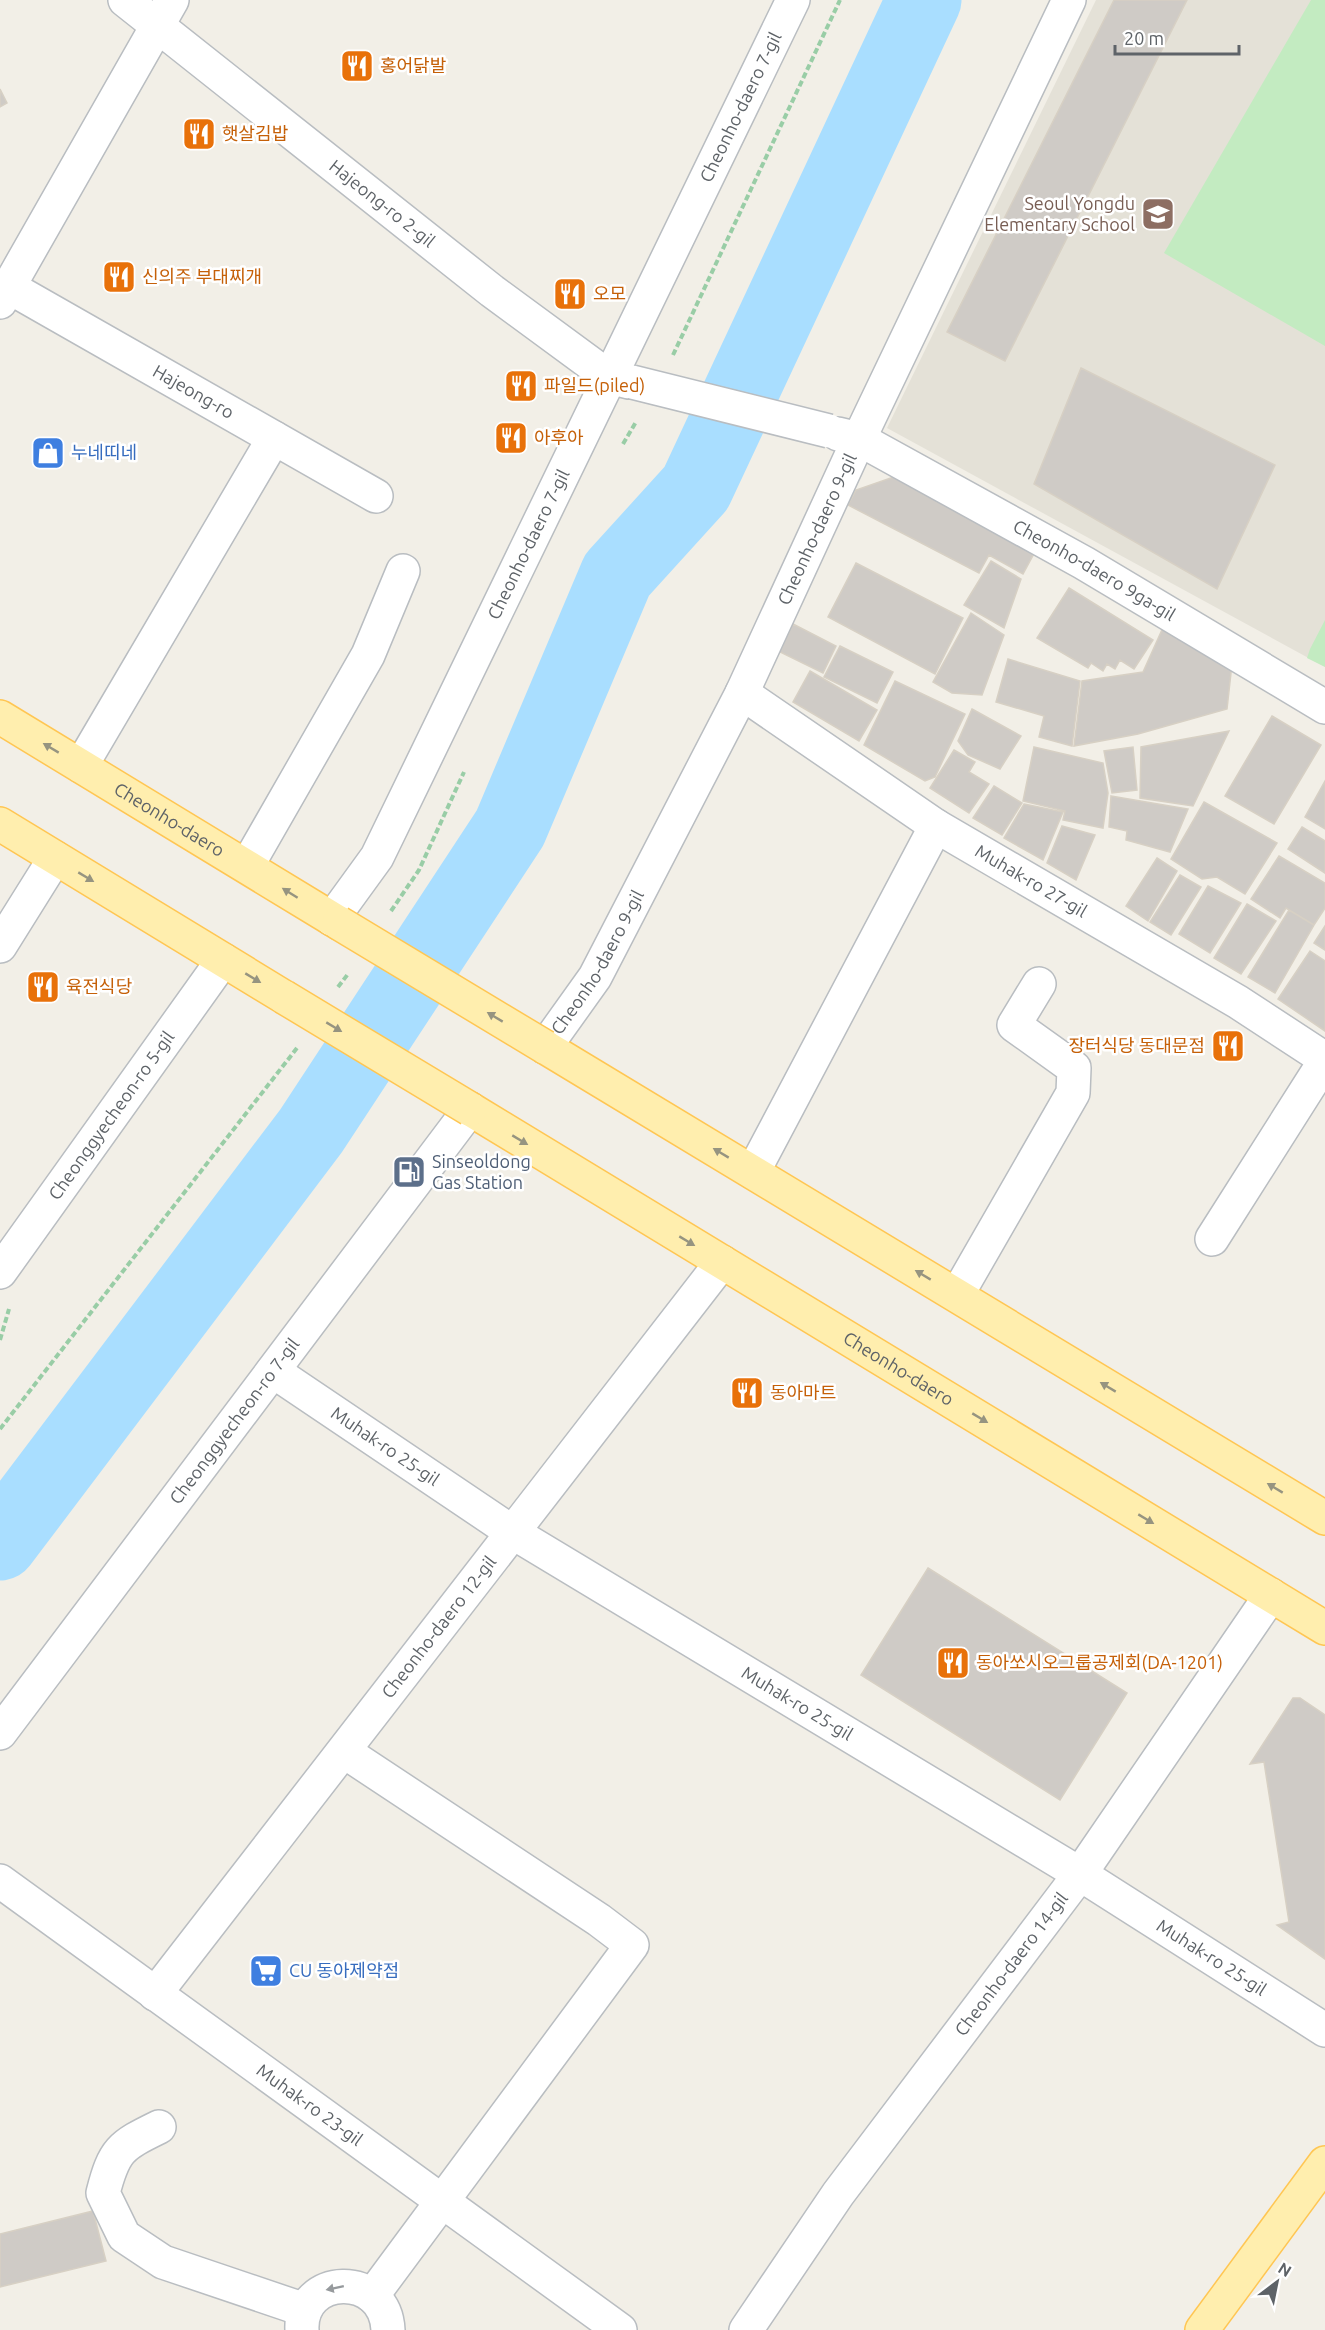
<svg xmlns="http://www.w3.org/2000/svg" width="1325" height="2330" font-family="Ubuntu,'Noto Sans KR',sans-serif">
<style>
.education{fill:#e4e1d7}
.green{fill:#c3ebc1}
.lines{fill:none;stroke-linecap:round;stroke-linejoin:round}
.river{stroke:#a9deff;stroke-width:75}
.building{fill:#cfcbc6;stroke:#d7d0c4;stroke-width:1.5}
.minor-casing{stroke:#b9bdc1;stroke-width:36}
.major-casing{stroke:#ffc653;stroke-width:36}
.path{stroke:#99cda6;stroke-width:4;stroke-dasharray:6 3;stroke-linecap:butt}
.minor{stroke:#fff;stroke-width:33}
.major{stroke:#ffeeae;stroke-width:33}
.minor-bridge-casing{stroke:#b9bdc1;stroke-width:36;stroke-linecap:butt}
.major-bridge-casing{stroke:#ffc653;stroke-width:36;stroke-linecap:butt}
.minor-bridge{stroke:#fff;stroke-width:33}
.major-bridge{stroke:#ffeeae;stroke-width:33}
.oneway{fill:#969480}
.oneway2{fill:#969a9d}
.labels{text-anchor:middle;stroke-width:5;stroke-linejoin:round;paint-order:stroke}
.food-label{font-size:18px;fill:#c56008;stroke:#fff;text-anchor:start}
.street-label{font-size:18px;fill:#5e6368;stroke:#fff}
.education-label{font-size:18px;fill:#785e54;stroke:#fff;text-anchor:end}
.shop-label{font-size:18px;fill:#366cbe;stroke:#fff;text-anchor:start}
.service-label{font-size:18px;fill:#4e5e75;stroke:#fff;text-anchor:start}
</style>
<rect width="100%" height="100%" fill="#f2efe7"/>
<path class="education" d="M 1096,0 L 1325,0 L 1325,667 L 887,428 Z"/>
<path class="green" d="M 1311,0 L 1325,0 L 1325,346 L 1164,253 Z
M 1325,620 L 1325,667 L 1307,658 L 1310,649 Z"/>
<g class="lines">
<path class="river" d="M 0,1543 L 311,1131 L 510,828 L 617,575 L 696,488 L 924,0"/>
</g>
<path class="building" d="M 1114,0 L 1187,0 L 1005,361 L 947,332 Z
M 0,89 L 7,103 L 0,107 Z
M 1081,368 L 1275,465 L 1217,589 L 1034,484 Z
M 902,474 L 1037,548 L 1023,574 L 989,555 L 979,573 L 848,505 L 856,490 Z
M 991,561 L 1021,579 L 1004,628 L 964,605 Z
M 856,563 L 963,618 L 935,674 L 828,617 Z
M 1069,588 L 1153,640 L 1134,669 L 1120,660 L 1115,669 L 1107,664 L 1103,671 L 1091,663 L 1088,668 L 1037,638 Z
M 971,613 L 1004,635 L 982,695 L 952,693 L 933,682 Z
M 1165,623 L 1232,664 L 1227,709 L 1138,734 L 1074,746 L 1082,681 L 1143,672 Z
M 793,624 L 836,646 L 823,673 L 780,652 Z
M 840,646 L 893,672 L 877,703 L 824,677 Z
M 1008,659 L 1080,681 L 1072,746 L 1039,737 L 1044,716 L 996,702 Z
M 810,671 L 877,710 L 859,741 L 793,702 Z
M 895,681 L 965,714 L 935,777 L 925,781 L 864,745 Z
M 972,709 L 1021,736 L 1000,769 L 968,755 L 958,741 Z
M 1272,716 L 1321,745 L 1274,824 L 1225,796 Z
M 1229,731 L 1193,806 L 1140,798 L 1141,747 Z
M 1034,747 L 1103,763 L 1108,793 L 1103,828 L 1063,820 L 1065,811 L 1023,801 Z
M 1133,747 L 1137,790 L 1112,793 L 1104,751 Z
M 954,750 L 975,762 L 969,772 L 989,784 L 969,813 L 930,788 Z
M 1325,781 L 1325,829 L 1305,817 Z
M 994,786 L 1022,803 L 1002,835 L 973,818 Z
M 1111,796 L 1188,809 L 1170,852 L 1126,840 L 1127,831 L 1109,827 Z
M 1204,802 L 1277,843 L 1245,894 L 1217,877 L 1202,879 L 1171,859 Z
M 1024,804 L 1063,812 L 1043,860 L 1004,838 Z
M 1062,826 L 1095,835 L 1076,880 L 1047,863 Z
M 1302,827 L 1325,841 L 1325,873 L 1288,849 Z
M 1279,856 L 1325,883 L 1325,908 L 1314,925 L 1286,908 L 1280,918 L 1251,899 Z
M 1157,858 L 1177,871 L 1148,921 L 1126,906 Z
M 1180,875 L 1201,887 L 1171,935 L 1150,922 Z
M 1208,886 L 1241,903 L 1210,953 L 1179,934 Z
M 1247,904 L 1276,921 L 1241,974 L 1214,958 Z
M 1289,910 L 1314,925 L 1275,993 L 1248,977 Z
M 1325,926 L 1325,950 L 1314,943 Z
M 1310,951 L 1325,961 L 1325,1031 L 1278,999 Z
M 928,1568 L 1127,1693 L 1060,1800 L 861,1675 Z
M 1293,1698 L 1300,1698 L 1325,1715 L 1325,1959 L 1277,1925 L 1289,1922 L 1264,1762 L 1250,1764 Z
M 93,2211 L 106,2261 L 0,2287 L 0,2234 Z"/>
<g class="lines">
<g class="minor-casing">
<g id="minor">
<path id="s1" d="M 125,0 L 492,291 L 609,377 L 629,382"/>
<path id="s2" d="M 9,287 L 376,496"/>
<path d="M 0,302 L 172,0"/>
<path id="s3" d="M 838,434 L 859,439 L 1084,563 L 1325,707"/>
<path id="s4" d="M 742,693 L 936,826 L 1238,1002 L 1325,1059"/>
<path d="M 81,766 L 274,438"/>
<path d="M 247,866 L 368,655 L 403,571"/>
<path id="s5" d="M 332,919 L 377,857 L 793,0"/>
<path d="M 0,946 L 55,858"/>
<path id="s6" d="M 545,1047 L 595,977 L 742,693 L 859,439 L 1069,0"/>
<path d="M 753,1172 L 936,826"/>
<path d="M 1212,1239 L 1325,1061"/>
<path id="s7" d="M 0,1272 L 223,960"/>
<path d="M 957,1295 L 1073,1093 L 1074,1068 L 1014,1025 L 1039,984"/>
<path id="s8" d="M 273,1371 L 512,1532 L 1080,1874 L 1325,2030"/>
<path id="s9" d="M 0,1733 L 470,1109"/>
<path d="M 345,1752 L 599,1920 L 632,1945 L 372,2296"/>
<path id="s10" d="M 0,1881 L 620,2330"/>
<path id="s11" d="M 155,1994 L 722,1262"/>
<path d="M 159,2127 C 120,2146 114,2150 103,2193 L 124,2236 L 163,2262 L 305,2310"/>
<path d="M 302,2330 C 299,2274 385,2270 388,2330"/>
<path id="s12" d="M 746,2330 L 838,2194 L 1080,1874 L 1271,1595"/>
</g>
</g>
<g class="major-casing">
<g id="major">
<path id="s13" d="M 0,717 L 339,923"/>
<path d="M 0,824 L 284,997"/>
<path d="M 545,1047 L 1325,1518"/>
<path id="s14" d="M 470,1109 L 1325,1628"/>
<path d="M 1202,2330 L 1325,2163"/>
</g>
</g>
<path class="path" d="M 673,355 L 840,0
M 623,444 L 636,422
M 391,911 L 419,870 L 464,772
M 338,987 L 348,974
M 0,1340 L 9,1309
M 0,1429 L 297,1048"/>
<use href="#minor" class="minor"/>
<use href="#major" class="major"/>
<g class="minor-bridge-casing">
<path id="minor-bridge" d="M 632,382 L 829,431"/>
</g>
<g class="major-bridge-casing">
<path id="major-bridge" d="M 339,923 L 545,1047
M 284,997 L 470,1109"/>
</g>
<use href="#minor-bridge" class="minor-bridge"/>
<use href="#major-bridge" class="major-bridge"/>
</g>
<defs><path id="oneway-solid" d="M-6-.8H1V-3.2L6.5 0L1 3.2V.8H-6Z" transform="scale(1.5)"/></defs>
<g class="oneway">
<use href="#oneway-solid" transform="translate(51 748) rotate(-149)"/>
<use href="#oneway-solid" transform="translate(86 877) rotate(31)"/>
<use href="#oneway-solid" transform="translate(290 893) rotate(-148)"/>
<use href="#oneway-solid" transform="translate(253 978) rotate(31)"/>
<use href="#oneway-solid" transform="translate(495 1017) rotate(-149)"/>
<use href="#oneway-solid" transform="translate(334 1027) rotate(31)"/>
<use href="#oneway-solid" transform="translate(520 1140) rotate(31)"/>
<use href="#oneway-solid" transform="translate(721 1153) rotate(-149)"/>
<use href="#oneway-solid" transform="translate(687 1241) rotate(31)"/>
<use href="#oneway-solid" transform="translate(923 1275) rotate(-149)"/>
<use href="#oneway-solid" transform="translate(1108 1387) rotate(-149)"/>
<use href="#oneway-solid" transform="translate(980 1418) rotate(31)"/>
<use href="#oneway-solid" transform="translate(1275 1488) rotate(-149)"/>
<use href="#oneway-solid" transform="translate(1146 1519) rotate(31)"/>
</g>
<use class="oneway2" href="#oneway-solid" transform="translate(335 2288) rotate(168)"/>
<defs>
<g id="restaurant-square" transform="scale(1.725)"><rect x="-9" y="-9" width="18" height="18" rx="4" fill="#e8710a" stroke="#fff"/><path d="M-5-6h1v4h1v-4h1v4h1v-4h1v5L-1.5 .5V6h-2V.5L-5-1ZM5-6V6H3V1.5H1.5Q1.5-4 5-6Z" fill="#fff"/></g>
<g id="school-square" transform="scale(1.725)"><rect x="-9" y="-9" width="18" height="18" rx="4" fill="#8d6e63" stroke="#fff"/><path d="M0-5L7-2L0 1L-7-2ZM-4 1L0 2.5L4 1V4Q0 6-4 4Z" fill="#fff"/></g>
<g id="shop-square" transform="scale(1.725)"><rect x="-9" y="-9" width="18" height="18" rx="4" fill="#3f7fe0" stroke="#fff"/><path d="M-5-2.5h2.3a2.7 3.5 0 0 1 5.4 0H5L5.5 6h-11ZM-1.5-2.5h3a1.5 2.3 0 0 0-3 0Z" fill="#fff"/></g>
<g id="fuel-square" transform="scale(1.725)"><rect x="-9" y="-9" width="18" height="18" rx="4" fill="#5c6f8a" stroke="#fff"/><path d="M-5.5-6h7V0h2V4h1.3V-2.5L3-4.5l.8-.8L6-3V5H2.5V1h-1V6h-7ZM-4.2-4.7v3.2H.2V-4.7Z" fill="#fff"/></g>
<g id="supermarket-square" transform="scale(1.725)"><rect x="-9" y="-9" width="18" height="18" rx="4" fill="#3f7fe0" stroke="#fff"/><path d="M-6-5.5h2.5l.6 2H6L4.5 2H-2.5L-4.4-4H-6ZM-1.5 3.2a1.3 1.3 0 1 0 .1 0ZM3 3.2a1.3 1.3 0 1 0 .1 0Z" fill="#fff"/></g>
</defs>
<g fill-rule="evenodd">
<use href="#restaurant-square" x="357" y="66"/>
<use href="#restaurant-square" x="199" y="134"/>
<use href="#school-square" x="1158" y="214"/>
<use href="#restaurant-square" x="119" y="277"/>
<use href="#restaurant-square" x="570" y="294"/>
<use href="#restaurant-square" x="521" y="386"/>
<use href="#restaurant-square" x="511" y="438"/>
<use href="#shop-square" x="48" y="453"/>
<use href="#restaurant-square" x="43" y="987"/>
<use href="#restaurant-square" x="1228" y="1046"/>
<use href="#fuel-square" x="409" y="1172"/>
<use href="#restaurant-square" x="747" y="1393"/>
<use href="#restaurant-square" x="953" y="1663"/>
<use href="#supermarket-square" x="266" y="1971"/>
</g>
<g class="labels">
<g class="food-label">
<text x="380" y="72">홍어닭발</text>
<text x="222" y="140">햇살김밥</text>
<text x="142" y="283">신의주 부대찌개</text>
<text x="593" y="300">오모</text>
<text x="544" y="392">파일드(piled)</text>
<text x="534" y="444">아후아</text>
<text x="66" y="993">육전식당</text>
<text x="1205" y="1052" text-anchor="end">장터식당 동대문점</text>
<text x="770" y="1399">동아마트</text>
<text x="976" y="1669">동아쏘시오그룹공제회(DA-1201)</text>
</g>
<g class="street-label">
<text dy="6" stroke="none"><textPath href="#s5" startOffset="910">Cheonho-daero 7-gil</textPath></text>
<text dy="6" stroke="none"><textPath href="#s1" startOffset="328">Hajeong-ro 2-gil</textPath></text>
<text dy="6" stroke="none"><textPath href="#s2" startOffset="212">Hajeong-ro</textPath></text>
<text dy="6" stroke="none"><textPath href="#s6" startOffset="586">Cheonho-daero 9-gil</textPath></text>
<text dy="6" stroke="none"><textPath href="#s5" startOffset="424">Cheonho-daero 7-gil</textPath></text>
<text dy="6" stroke="none"><textPath href="#s3" startOffset="291">Cheonho-daero 9ga-gil</textPath></text>
<text dy="6" stroke="none"><textPath href="#s13" startOffset="198">Cheonho-daero</textPath></text>
<text dy="6" stroke="none"><textPath href="#s4" startOffset="345">Muhak-ro 27-gil</textPath></text>
<text dy="6" stroke="none"><textPath href="#s6" startOffset="100">Cheonho-daero 9-gil</textPath></text>
<text dy="6" stroke="none"><textPath href="#s7" startOffset="192">Cheonggyecheon-ro 5-gil</textPath></text>
<text dy="6" stroke="none"><textPath href="#s14" startOffset="501">Cheonho-daero</textPath></text>
<text dy="6" stroke="none"><textPath href="#s9" startOffset="390">Cheonggyecheon-ro 7-gil</textPath></text>
<text dy="6" stroke="none"><textPath href="#s8" startOffset="135">Muhak-ro 25-gil</textPath></text>
<text dy="6" stroke="none"><textPath href="#s11" startOffset="464">Cheonho-daero 12-gil</textPath></text>
<text dy="6" stroke="none"><textPath href="#s8" startOffset="621">Muhak-ro 25-gil</textPath></text>
<text dy="6" stroke="none"><textPath href="#s8" startOffset="1107">Muhak-ro 25-gil</textPath></text>
<text dy="6" stroke="none"><textPath href="#s12" startOffset="452">Cheonho-daero 14-gil</textPath></text>
<text dy="6" stroke="none"><textPath href="#s10" startOffset="382">Muhak-ro 23-gil</textPath></text>
</g>
<g class="education-label">
<text x="1135" y="210">Seoul Yongdu<tspan x="1135" dy="21">Elementary School</tspan></text>
</g>
<g class="shop-label">
<text x="71" y="459">누네띠네</text>
<text x="289" y="1977">CU 동아제약점</text>
</g>
<g class="service-label">
<text x="432" y="1168">Sinseoldong<tspan x="432" dy="21">Gas Station</tspan></text>
</g>
</g>
<g transform="translate(1277 2282) rotate(32)" stroke="#ffffff" stroke-width="4.5" paint-order="stroke">
<path d="M0-4.5L10 22L0 15L-10 22Z" fill="#5e6368"/>
<text y="-9" font-size="16" font-weight="bold" text-anchor="middle" fill="#5e6368">N</text>
</g>
<path d="M1115 45v9h124v-9" fill="none" stroke="#5e6368" stroke-width="3"/>
<text x="1124" y="45" font-size="18" fill="#5e6368" stroke="#ffffff" stroke-width="4.5" paint-order="stroke">20 m</text>
</svg>
